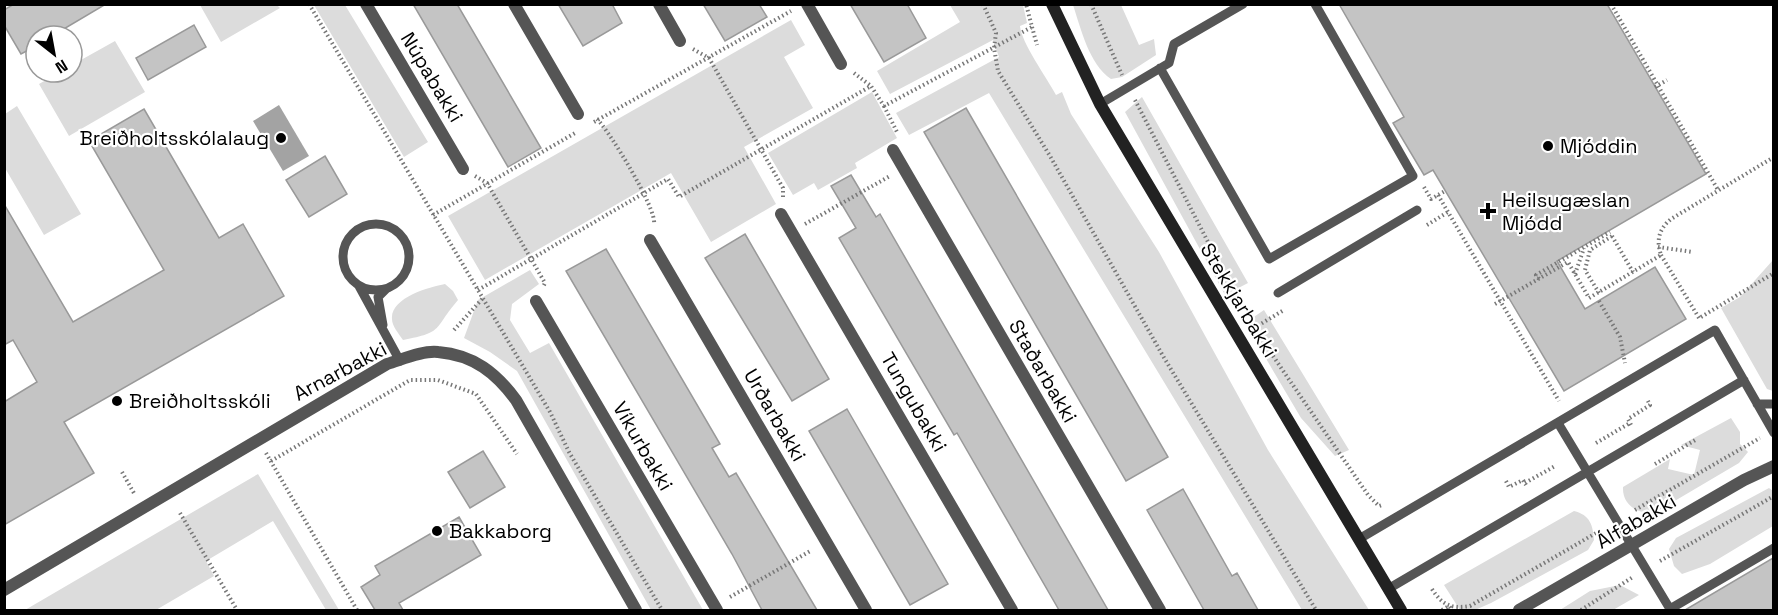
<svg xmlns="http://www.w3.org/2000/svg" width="1778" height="615" font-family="'Space Grotesk',sans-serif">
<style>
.green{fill:#dcdcdc}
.water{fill:#a3a3a3}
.building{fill:#c4c4c4;stroke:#999;stroke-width:1.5}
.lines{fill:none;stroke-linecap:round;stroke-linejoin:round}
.path{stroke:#777;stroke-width:4;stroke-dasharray:1.5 3;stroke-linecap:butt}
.lane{stroke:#555;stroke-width:9}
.street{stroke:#555;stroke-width:12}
.secondary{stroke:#222;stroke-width:12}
.poi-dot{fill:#000;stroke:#fff;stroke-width:2}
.labels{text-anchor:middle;stroke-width:4.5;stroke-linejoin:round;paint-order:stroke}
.street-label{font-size:20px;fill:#000;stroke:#fff}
.poi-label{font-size:20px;fill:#000;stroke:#fff;text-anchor:start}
</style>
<rect width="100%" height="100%" fill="#fff"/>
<path class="green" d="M 200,5 L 277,5 L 280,8 L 221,42 Z
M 314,5 L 345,5 L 428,142 L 404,157 Z
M 950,5 L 1023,5 L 1027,23 L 1020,26 C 1021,42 1047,78 1056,95 L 1062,92 L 1071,114 L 1159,252 L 1268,450 L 1369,610 L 1302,610 L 989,93 L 909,135 L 896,113 L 999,57 L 993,40 L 890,94 L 877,71 L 960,22 Z
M 1073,5 L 1121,5 L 1139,45 L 1154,39 L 1156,55 L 1122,77 L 1111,79 C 1089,64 1081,29 1073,5 Z
M 791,20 L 805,45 L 784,57 L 813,108 L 744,147 L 776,204 L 711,242 L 671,173 L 485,280 L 448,216 Z
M 115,41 L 145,92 L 69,136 L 39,84 L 60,72 L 72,72 L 72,65 Z
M 872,92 L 897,138 L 855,163 L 857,168 L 818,190 L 814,183 L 793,195 L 768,153 Z
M 1142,97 L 1248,283 L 1225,295 L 1125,112 Z
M 17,106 L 81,214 L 44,235 L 5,168 L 5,114 Z
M 1773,260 L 1773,391 L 1767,389 L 1721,308 L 1740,297 Z
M 530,270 L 539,284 L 512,304 L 510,320 L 530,353 L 549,343 L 703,610 L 651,610 L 517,371 L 490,352 L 464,338 L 478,300 Z
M 445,284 L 453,291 L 458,300 C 433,329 445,332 403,340 C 399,334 392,326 392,319 C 390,298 429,287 445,284 Z
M 1264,310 L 1349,450 L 1335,456 L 1301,418 L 1245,323 Z
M 1731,418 L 1740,432 L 1740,444 L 1748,452 L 1739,463 L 1656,512 C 1639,515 1622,506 1623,487 L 1670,459 L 1668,469 L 1694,475 L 1700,450 L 1681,445 Z
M 258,474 L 339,610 L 326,610 L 273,521 L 206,561 L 214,576 L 156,610 L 25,610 Z
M 1769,488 L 1773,491 L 1773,526 L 1710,564 L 1682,574 L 1674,566 L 1669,549 L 1676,538 Z
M 1574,511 C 1590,515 1593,525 1594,540 L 1588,550 L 1491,603 L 1475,610 L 1460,610 L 1444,585 Z
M 1620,585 L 1639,595 L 1613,610 L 1560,610 L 1590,591 Z"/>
<path class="water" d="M 279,105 L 309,156 L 283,171 L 253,121 Z"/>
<path class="building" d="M 14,4 L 106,4 L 52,36 L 36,36 L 36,46 L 21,54 L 4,25 L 4,10 Z
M 413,4 L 457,4 L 541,148 L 508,167 Z
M 558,4 L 612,4 L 622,23 L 583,46 Z
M 703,4 L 759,4 L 767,17 L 725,41 Z
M 850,4 L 907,4 L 926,38 L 884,62 Z
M 1339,4 L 1607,4 L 1706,174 L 1557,261 L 1585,309 L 1655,267 L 1686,319 L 1564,391 L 1433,170 L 1424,175 L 1393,123 L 1404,117 Z
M 194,25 L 206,47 L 148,80 L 136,58 Z
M 966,108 L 1168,457 L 1126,481 L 924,132 Z
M 144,109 L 219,238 L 243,224 L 284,296 L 64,422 L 94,473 L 4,525 L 4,402 L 37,382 L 13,340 L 4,345 L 4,204 L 73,322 L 164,270 L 89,141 Z
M 325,156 L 347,194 L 309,217 L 286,180 Z
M 851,175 L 876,217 L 880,214 L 1108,610 L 1059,610 L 957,433 L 954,435 L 839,238 L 856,228 L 831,186 Z
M 745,234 L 829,379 L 792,401 L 705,258 Z
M 606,249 L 720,444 L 712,448 L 729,477 L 736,473 L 817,610 L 762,610 L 732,554 L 566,271 Z
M 847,409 L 948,584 L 910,605 L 809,431 Z
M 483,451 L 505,487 L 470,508 L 448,472 Z
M 1183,489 L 1232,576 L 1237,573 L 1258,610 L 1204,610 L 1147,510 Z
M 459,517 L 481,555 L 399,603 L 403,610 L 375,610 L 361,587 L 380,575 L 375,566 Z
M 1773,558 L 1773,610 L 1685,610 Z"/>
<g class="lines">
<path class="path" d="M 309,4 L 550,412 L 569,452 L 662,610
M 983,4 L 996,33 L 994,48 L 998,71 L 1050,156 L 1163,356 L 1316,610
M 1091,4 L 1122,75
M 1611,4 L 1718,190
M 1032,27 L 1037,45
M 693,49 L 709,58 L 783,188 L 783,198
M 854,73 L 871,86
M 1655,87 L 1667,80
M 1135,100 L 1225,275
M 884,106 L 898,134
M 597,119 C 610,132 657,209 654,224
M 594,122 L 791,11
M 475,176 L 487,183 L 545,283 L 543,287
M 1424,187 L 1431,199 L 1445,191
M 1438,195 L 1559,401
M 433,215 L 577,132
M 805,224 L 890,176
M 1427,225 L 1448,212
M 1612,236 L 1633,272
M 1658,247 L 1693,252
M 1661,255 L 1699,318
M 1575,274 L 1584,248
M 1539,279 L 1536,275 L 1610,232
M 478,290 L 668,179 L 679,197 L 871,86 L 884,106 L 1032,27 L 1026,4
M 1599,293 L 1585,270 L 1590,250 L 1612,236
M 1599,301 L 1620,337 L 1625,363
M 1495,304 L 1568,262 L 1589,298 L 1661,255 C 1656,240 1659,229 1671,219 L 1774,157
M 1701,317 L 1774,273
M 1254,328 L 1284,310
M 454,330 L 483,298
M 1273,356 L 1368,495 L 1379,506 L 1382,505
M 1631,425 L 1628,419 L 1650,405 L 1647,399
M 1596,443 L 1630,423
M 266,453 L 357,610
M 271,461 L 410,380 L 438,380 L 476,394 L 517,454
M 1655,464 L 1697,439
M 122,472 L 135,495
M 1506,481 L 1509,487 L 1523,480 L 1526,485
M 1525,483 L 1555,466
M 1635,510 L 1760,438
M 180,513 L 237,610
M 1660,561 L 1774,496
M 1432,589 C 1442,605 1451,609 1470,606 L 1596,533
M 730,597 L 812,550
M 1442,610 L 1449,606 L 1452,610
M 1581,610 L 1633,577"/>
<path class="lane" d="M 1160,68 L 1269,259 L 1413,176 L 1315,4
M 1100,104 L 1169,63 L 1174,44 L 1243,4
M343 257a33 33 0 1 1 66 0a33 33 0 1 1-66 0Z
M 359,286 L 400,361
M 1278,293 L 1417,210
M 383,325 L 378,297 L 386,289
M 1757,404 L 1774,404
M 1558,423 L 1670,609 L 1774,548
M 1359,539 L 1715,330 L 1774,433
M 1388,589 L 1744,380"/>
<path class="street" d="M 366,4 L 463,169
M 514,4 L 578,114
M 659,4 L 680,41
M 807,4 L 841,64
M 893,150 L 1160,610
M 781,214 L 1012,610
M 650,240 L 866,610
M 536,301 L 717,610
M 4,590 L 387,364 C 401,360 423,350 438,352 C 474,355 496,373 516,400 L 636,610
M 1519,610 L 1744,480 L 1774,466"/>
<path class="secondary" d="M 1052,4 L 1100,104 L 1401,610"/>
</g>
<g class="poi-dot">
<circle cx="281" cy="138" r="6"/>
<circle cx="1548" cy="146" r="6"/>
<path d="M1485 202h6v6h6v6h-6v6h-6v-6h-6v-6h6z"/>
<circle cx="117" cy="401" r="6"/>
<circle cx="437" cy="531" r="6"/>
</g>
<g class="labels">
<g class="street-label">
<text transform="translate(432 77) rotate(59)" y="7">Núpabakki</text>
<text transform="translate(1239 300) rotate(59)" y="7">Stekkjarbakki</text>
<text transform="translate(340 371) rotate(-28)" y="7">Arnarbakki</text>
<text transform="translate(1043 371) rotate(60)" y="7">Staðarbakki</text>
<text transform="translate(914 402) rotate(60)" y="7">Tungubakki</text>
<text transform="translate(775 415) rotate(60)" y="7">Urðarbakki</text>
<text transform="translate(643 446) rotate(60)" y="7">Víkurbakki</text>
<text transform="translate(1636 521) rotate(-30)" y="7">Álfabakki</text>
</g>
<g class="poi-label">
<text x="269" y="145" text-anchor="end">Breiðholtsskólalaug</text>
<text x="1560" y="153">Mjóddin</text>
<text x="1502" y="207">Heilsugæslan<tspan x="1502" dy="23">Mjódd</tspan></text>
<text x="129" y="408">Breiðholtsskóli</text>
<text x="449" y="538">Bakkaborg</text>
</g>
</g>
<rect width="1778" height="615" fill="none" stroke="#000000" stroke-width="12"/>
<g transform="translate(54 54) rotate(149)"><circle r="28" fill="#ffffff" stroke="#999999" stroke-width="1.5"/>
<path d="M0-4.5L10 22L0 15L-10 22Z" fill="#000000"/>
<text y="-9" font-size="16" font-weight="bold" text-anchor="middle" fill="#000000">N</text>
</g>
</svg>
